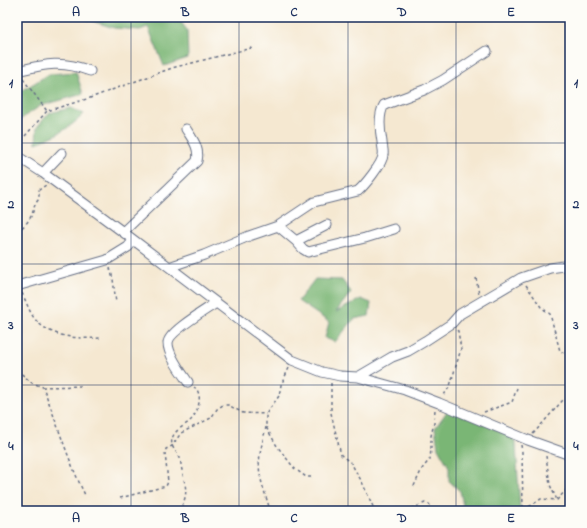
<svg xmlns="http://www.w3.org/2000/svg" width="587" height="528" font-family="'Indie Flower',sans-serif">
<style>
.forest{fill:#7ab674;stroke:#4a7269}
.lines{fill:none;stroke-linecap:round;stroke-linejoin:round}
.minor-casing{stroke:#677086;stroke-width:11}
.path{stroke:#677086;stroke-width:1.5;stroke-dasharray:3 3;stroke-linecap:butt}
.minor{stroke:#fff;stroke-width:9}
.grid{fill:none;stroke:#1b2f5e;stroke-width:1;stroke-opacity:0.55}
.neatline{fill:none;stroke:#1b2f5e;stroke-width:1.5}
.grid-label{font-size:13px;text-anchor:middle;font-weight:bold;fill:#1b2f5e}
</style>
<rect width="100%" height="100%" fill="#fdfcf7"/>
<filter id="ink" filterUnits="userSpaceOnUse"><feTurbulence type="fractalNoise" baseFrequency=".025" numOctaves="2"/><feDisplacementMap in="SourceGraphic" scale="8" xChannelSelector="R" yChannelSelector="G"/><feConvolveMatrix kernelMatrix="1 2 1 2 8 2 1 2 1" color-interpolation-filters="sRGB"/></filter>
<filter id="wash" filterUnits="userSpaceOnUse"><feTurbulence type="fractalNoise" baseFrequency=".012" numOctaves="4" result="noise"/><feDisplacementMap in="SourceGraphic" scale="16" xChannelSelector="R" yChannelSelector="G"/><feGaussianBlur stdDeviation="0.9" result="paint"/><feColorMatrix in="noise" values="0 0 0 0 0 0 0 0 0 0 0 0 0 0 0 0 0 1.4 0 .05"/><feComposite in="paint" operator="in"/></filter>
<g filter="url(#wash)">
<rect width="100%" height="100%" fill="#f5e8d1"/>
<path class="forest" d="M 80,17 L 177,17 L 187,30 L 188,58 L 164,66 L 148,27 L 140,30 L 114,28 Z
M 76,72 L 83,94 L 40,106 L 17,122 L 17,90 L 23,90 L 49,74 Z
M 71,108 L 84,114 C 70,128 54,137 36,143 L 37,127 L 49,113 Z
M 315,279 L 342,280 L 351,292 L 336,312 L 361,299 L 371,303 L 369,316 L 354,319 L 335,342 L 325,338 L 329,322 L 298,301 Z
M 448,410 L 512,435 L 516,445 L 520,511 L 464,511 L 460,491 L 449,481 L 449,467 L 438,448 L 435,428 Z"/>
</g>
<g filter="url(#ink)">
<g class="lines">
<g class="minor-casing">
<path id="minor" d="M 17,71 C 46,64 62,60 90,71
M 17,156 L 43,173 L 123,232 L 292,360 L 322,372 L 340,376 L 358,377 L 405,390 L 439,403 L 528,440 L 570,455
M 43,173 L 62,153
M 278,226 L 296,241 L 303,249 L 308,252 L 365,238 L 394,229
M 123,232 L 197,161 C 200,148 193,140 186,129
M 296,241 L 327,225
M 169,267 L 204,255 L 249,236 L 278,226 L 314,202 L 358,191 C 364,186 383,163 383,155 C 384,151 382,146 382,142 C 380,131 378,115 384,105 L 424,90 L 443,80 L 487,51
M 17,286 L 107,260 L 128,247 L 133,241
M 358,377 L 392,357 L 408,351 L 425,341 L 451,324 L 460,314 L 521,278 L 550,268 L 570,265
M 188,382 C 181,372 168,355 168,343 C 168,332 206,310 216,303"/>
</g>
<path class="path" d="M 23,79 L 47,111 L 90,98 L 172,68 L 255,47
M 17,145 L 47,111
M 17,231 C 23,228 30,220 32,214 C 35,207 33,206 39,199 L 39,190 L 46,185
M 110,268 L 113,279 L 116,303
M 476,278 L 479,294
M 526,285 L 541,307 L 550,314 L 560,351 L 567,354 L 570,352
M 22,293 C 26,301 29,311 34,318 C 49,338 79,339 101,338
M 289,368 L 281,385 L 279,396 L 266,414 L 266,427 L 277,446 L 294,468 L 306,477 L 312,477
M 17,370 L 32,383 L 43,387
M 331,383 L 331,413 L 341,455 L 351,463 L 362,482 L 375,511
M 81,386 L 43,387 C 57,423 68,460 85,495
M 444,395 L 450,386 L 461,349 L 458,331 L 456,330
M 484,412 L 512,402 L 517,388
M 266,427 C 263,441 257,459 260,474 C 262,487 267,498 270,511
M 533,434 L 563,400 L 570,399
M 521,445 L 522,452 L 523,511
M 546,456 L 550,485 L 557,500
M 414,486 L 422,469 L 430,459 L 431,449 L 431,436 L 434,423 L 435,409
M 120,498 L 166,486 L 168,482 L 165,453 L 166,449 L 172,446 L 181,433 L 211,418 L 217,409 L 223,405 L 228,405 L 243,413 L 266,414
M 524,510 L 541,499 L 557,500 L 570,486
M 84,511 L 84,510
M 179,511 C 189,494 186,489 182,470 C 181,467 181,462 180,458 C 177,451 170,448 172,439 C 174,430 185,426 191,420 C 198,412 204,394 194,387
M 406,511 L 425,503 L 429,504 L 433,510"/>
<use href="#minor" class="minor"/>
</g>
</g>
<path class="grid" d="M 131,17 L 131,511M 239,17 L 239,511M 348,17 L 348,511M 456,17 L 456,511M 17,143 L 570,143M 17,264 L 570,264M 17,385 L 570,385"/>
<rect width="587" height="528" fill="none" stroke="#fdfcf7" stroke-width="44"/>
<rect x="22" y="22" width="543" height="484" class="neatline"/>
<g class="grid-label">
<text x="76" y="16">A</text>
<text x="185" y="16">B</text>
<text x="294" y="16">C</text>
<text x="402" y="16">D</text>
<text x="511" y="16">E</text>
<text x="11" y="87">1</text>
<text x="576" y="87">1</text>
<text x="11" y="208">2</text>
<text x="576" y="208">2</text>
<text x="11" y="329">3</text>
<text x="576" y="329">3</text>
<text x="11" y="450">4</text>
<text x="576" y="450">4</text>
<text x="76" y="522">A</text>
<text x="185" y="522">B</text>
<text x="294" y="522">C</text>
<text x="402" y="522">D</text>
<text x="511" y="522">E</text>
</g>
</svg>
